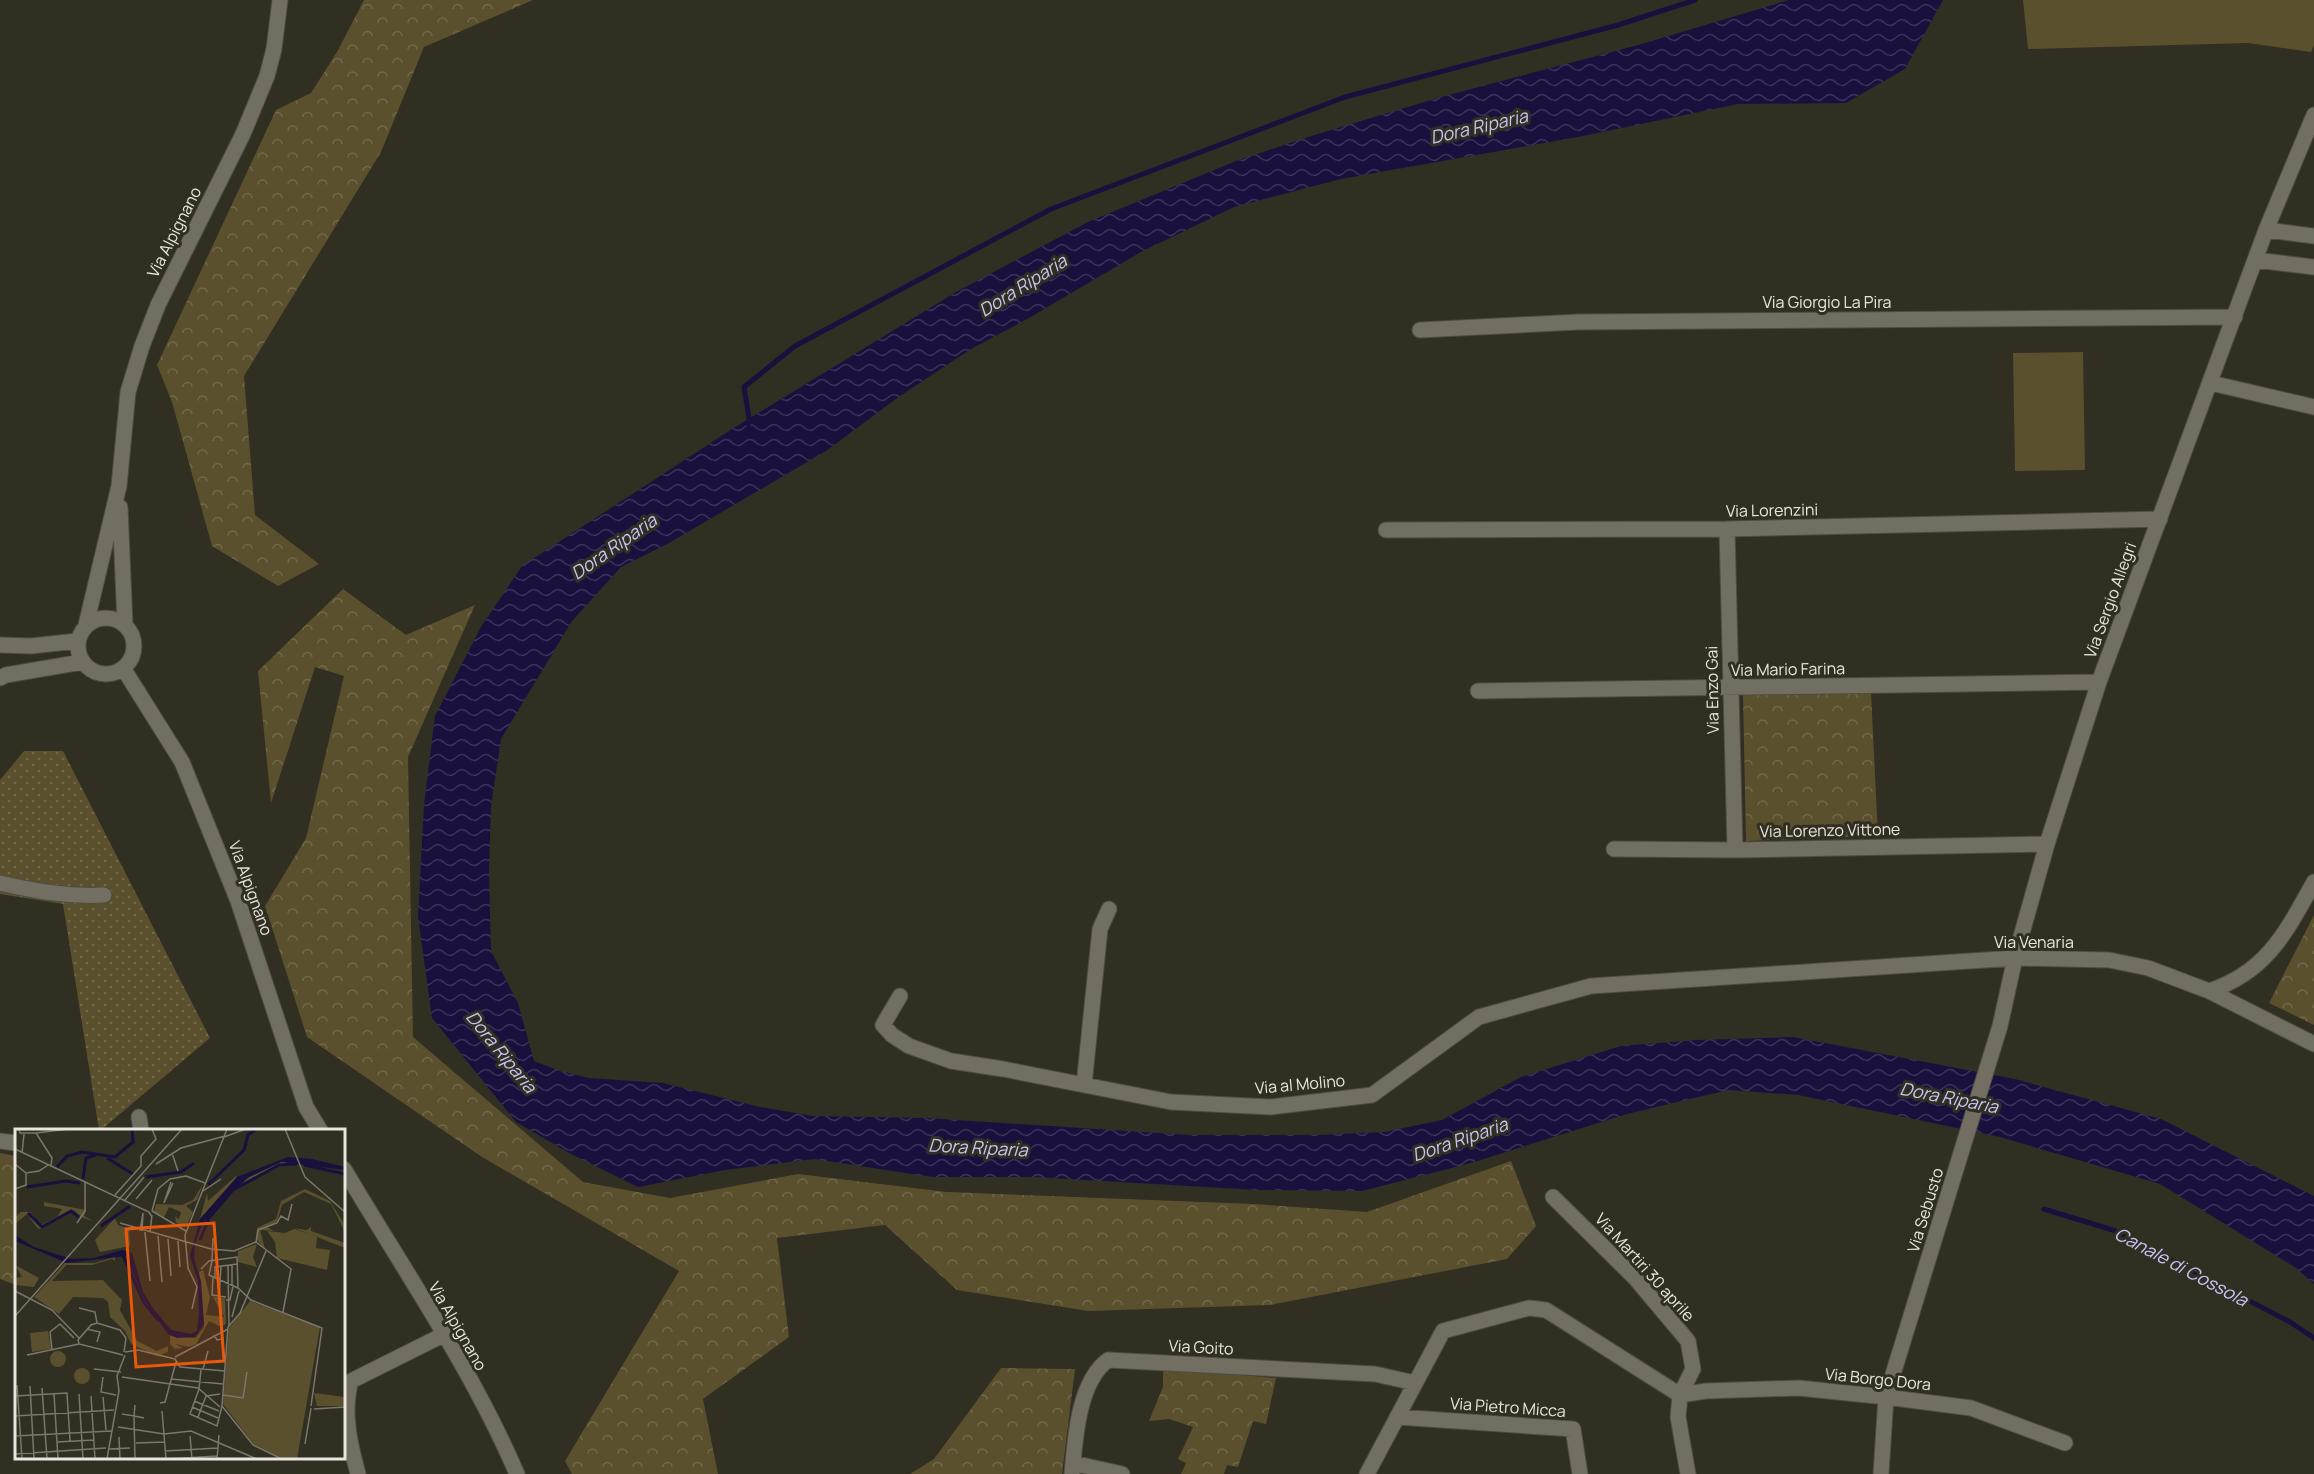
<svg xmlns="http://www.w3.org/2000/svg" width="2314" height="1474" font-family="Manrope,sans-serif">
<style>
.grass{fill:url(#grass-dots)}
.forest{fill:url(#forest-crowns)}
.pitch{fill:#5a502d}
.water{fill:url(#water-waves)}
.lines{fill:none;stroke-linecap:round;stroke-linejoin:round}
.stream{stroke:#1a103e;stroke-width:5}
.minor-casing{stroke:#4f4c42;stroke-width:17}
.minor{stroke:#726e61;stroke-width:15}
.labels{text-anchor:middle;stroke-width:6;stroke-linejoin:round;paint-order:stroke}
.street-label{font-size:16px;fill:#e8e6de;stroke:#312e22}
.water-label{font-size:18px;font-style:italic;fill:#c7c5f6;stroke:#312e22}
.inset-river{fill:none;stroke:#1a103e;stroke-width:3}
.inset-road{fill:none;stroke:#7a786d;stroke-width:1.5}
.view{fill:#e8590c;fill-opacity:0.15;stroke:#e8590c;stroke-width:3}
.inset-edge{fill:none;stroke:#e8e6de;stroke-width:3}
</style>
<defs>
<pattern id="grass-dots" width="8" height="8" patternUnits="userSpaceOnUse" patternTransform="scale(1.5)"><rect width="8" height="8" fill="#5a502d"/><path d="M2 2h.1M6 6h.1" fill="none" stroke="#72694b" stroke-width="1.8" stroke-linecap="round"/></pattern>
<pattern id="forest-crowns" width="20" height="18" patternUnits="userSpaceOnUse" patternTransform="scale(1.5)"><rect width="20" height="18" fill="#5a502d"/><path d="M2 6a3 3 0 1 1 6 0M12 15a3 3 0 1 1 6 0" fill="none" stroke="#72694b"/></pattern>
<pattern id="water-waves" width="16" height="10" patternUnits="userSpaceOnUse" patternTransform="scale(1.5)"><rect width="16" height="10" fill="#1a103e"/><path d="M0 5q4-4 8 0t8 0" fill="none" stroke="#3b3359"/></pattern>
</defs>
<rect width="100%" height="100%" fill="#312e22"/>
<path class="grass" d="M 24,751 L 63,751 L 210,1038 L 101,1130 L 99,1130 L 63,904 L 0,894 L 0,780 Z"/>
<path class="forest" d="M 364,0 L 533,0 L 424,47 L 381,152 L 244,376 L 255,515 L 319,564 L 278,586 L 212,546 L 172,402 L 157,365 L 276,110 L 311,93 L 337,52 Z
M 343,589 L 406,635 L 475,605 L 408,757 L 413,1037 L 583,1182 L 670,1198 L 798,1174 L 947,1192 L 1254,1204 L 1367,1212 L 1511,1161 L 1536,1226 L 1507,1259 L 1270,1305 L 1088,1311 L 957,1290 L 885,1225 L 777,1238 L 789,1337 L 703,1399 L 718,1474 L 572,1474 L 565,1461 L 679,1271 L 482,1157 L 307,1037 L 265,906 L 306,838 L 344,676 L 315,667 L 271,803 L 258,671 Z
M 1871,692 L 1878,836 L 1746,841 L 1743,695 Z
M 2314,915 L 2314,1025 L 2269,1003 Z
M 0,1153 L 16,1156 L 16,1285 L 0,1279 Z
M 1001,1368 L 1075,1369 L 1062,1474 L 910,1474 L 934,1459 Z
M 1163,1368 L 1276,1378 L 1266,1424 L 1253,1421 L 1238,1467 L 1227,1465 L 1224,1474 L 1181,1474 L 1186,1463 L 1178,1459 L 1193,1427 L 1169,1419 L 1149,1421 L 1163,1387 Z"/>
<path class="pitch" d="M 2023,0 L 2314,0 L 2314,45 L 2311,52 L 2248,43 L 2028,49 Z
M 2083,352 L 2085,470 L 2015,471 L 2013,353 Z"/>
<path class="water" d="M 1789,0 L 1943,0 L 1905,69 L 1846,103 L 1738,104 L 1583,136 L 1341,179 L 1234,207 L 1141,252 L 1029,318 L 971,349 L 900,396 L 826,451 L 669,543 L 621,567 L 572,621 L 501,739 L 491,806 L 489,873 L 491,951 L 518,1003 L 534,1061 L 560,1071 L 589,1078 L 663,1083 L 760,1107 L 813,1116 L 926,1118 L 1189,1135 L 1317,1135 L 1384,1132 L 1442,1120 L 1521,1077 L 1621,1046 L 1697,1040 L 1793,1037 L 2015,1079 L 2161,1119 L 2314,1196 L 2314,1284 L 2296,1268 L 2160,1184 L 2000,1137 L 1798,1095 L 1728,1090 L 1627,1114 L 1471,1163 L 1362,1191 L 1257,1190 L 1034,1177 L 932,1177 L 814,1159 L 725,1170 L 638,1187 L 571,1154 L 516,1122 L 432,1018 L 418,916 L 424,805 L 435,716 L 481,627 L 522,566 L 732,429 L 956,292 L 1088,222 L 1236,161 L 1308,137 L 1441,97 L 1638,45 Z"/>
<g class="lines">
<path class="stream" d="M 748,424 L 749,418 L 744,387 L 795,346 L 1051,209 L 1345,97 L 1618,25 L 1695,0
M 2044,1209 L 2116,1231 L 2290,1322 L 2314,1338"/>
<g class="minor-casing">
<path id="minor" d="M 2266,230 L 2314,236
M 2255,260 L 2314,267
M 1420,330 L 1578,322 L 2235,317
M 2211,383 L 2314,407
M 120,507 L 125,624
M 1727,529 L 1735,850
M 1386,530 L 1727,529 L 2160,519
M78 646a28 28 0 1 1 56 0a28 28 0 1 1-56 0Z
M 86,625 L 119,486 L 128,392 L 142,346 L 158,305 L 243,134 L 267,76 L 274,49 L 280,0
M 0,645 L 31,646 L 77,641
M 123,668 L 182,762 L 238,901 L 306,1107 L 320,1130
M 0,678 L 6,675 L 82,662
M 1478,691 L 2099,682
M 1614,849 L 1735,850 L 2047,844
M 0,883 C 35,891 68,897 104,895
M 2209,991 C 2267,972 2286,932 2314,882
M 900,996 L 883,1025 L 892,1035 L 909,1046 L 951,1061 L 1003,1069 L 1171,1102 L 1270,1107 L 1372,1095 L 1479,1017 L 1591,986 L 2015,958 L 2109,960 L 2148,968 L 2209,991 L 2314,1044
M 1084,1085 L 1100,929 L 1109,909
M 139,1117 L 141,1130
M 0,1141 L 16,1143
M 344,1169 C 403,1269 471,1367 517,1474
M 1553,1197 L 1635,1278 L 1688,1341 L 1693,1369 L 1680,1395 L 1678,1417 L 1688,1474
M 1680,1395 L 1706,1391 L 1799,1388 L 1886,1397 L 1971,1408 L 2065,1443
M 1397,1417 L 1573,1429 L 1580,1474
M 1073,1463 L 1122,1474
M 358,1474 C 350,1444 342,1412 351,1381 L 443,1335
M 1072,1474 C 1075,1440 1078,1382 1108,1360 L 1375,1374 L 1415,1383
M 1367,1474 L 1443,1331 L 1529,1308 L 1546,1310 L 1680,1395
M 1881,1474 L 1886,1397 L 2000,1026 L 2015,958 L 2047,844 L 2099,682 L 2266,230 L 2314,115"/>
</g>
<use href="#minor" class="minor"/>
</g>
<g class="labels">
<g class="street-label">
<text transform="translate(174 232) rotate(-63)" y="6">Via Alpignano</text>
<text x="1827" y="308">Via Giorgio La Pira</text>
<text transform="translate(1772 510) rotate(-1)" y="6">Via Lorenzini</text>
<text transform="translate(2110 600) rotate(-70)" y="6">Via Sergio Allegri</text>
<text transform="translate(1788 669) rotate(-1)" y="6">Via Mario Farina</text>
<text transform="translate(1712 690) rotate(-91)" y="6">Via Enzo Gai</text>
<text transform="translate(1830 830) rotate(-1)" y="6">Via Lorenzo Vittone</text>
<text transform="translate(251 888) rotate(70)" y="6">Via Alpignano</text>
<text x="2034" y="948">Via Venaria</text>
<text transform="translate(1300 1084) rotate(-5)" y="6">Via al Molino</text>
<text transform="translate(1925 1210) rotate(-73)" y="6">Via Sebusto</text>
<text transform="translate(1645 1267) rotate(48)" y="6">Via Martiri 30 aprile</text>
<text transform="translate(458 1326) rotate(60)" y="6">Via Alpignano</text>
<text transform="translate(1201 1347) rotate(3)" y="6">Via Goito</text>
<text transform="translate(1878 1379) rotate(6)" y="6">Via Borgo Dora</text>
<text transform="translate(1508 1407) rotate(4)" y="6">Via Pietro Micca</text>
</g>
<g class="water-label">
<text transform="translate(1479 127) rotate(-13)" y="6">Dora Riparia</text>
<text transform="translate(1023 286) rotate(-32)" y="6">Dora Riparia</text>
<text transform="translate(614 547) rotate(-35)" y="6">Dora Riparia</text>
<text transform="translate(501 1052) rotate(51)" y="6">Dora Riparia</text>
<text transform="translate(1949 1098) rotate(11)" y="6">Dora Riparia</text>
<text transform="translate(1460 1140) rotate(-19)" y="6">Dora Riparia</text>
<text transform="translate(978 1148) rotate(3)" y="6">Dora Riparia</text>
<text transform="translate(2181 1267) rotate(28)" y="6">Canale di Cossola</text>
</g>
</g>
<g transform="translate(15 1129)">
<rect width="330" height="330" fill="#312e22"/>
<path d="M 33,202 L 36,220 L 17,223 L 15,204 ZM 299,264 L 330,268 L 330,277 L 302,277 Z" fill="#5a502d"/>
<path d="M 279,32 L 281,36 L 265,37 L 225,57 L 200,79 L 234,48 L 266,33 ZM 221,47 L 222,48 L 185,90 L 192,64 L 193,72 ZM 188,55 L 182,71 L 171,77 L 178,83 L 171,98 L 161,94 L 160,88 L 164,90 L 166,83 L 154,78 L 149,88 L 139,83 L 141,75 L 167,76 L 178,71 ZM 290,60 L 315,72 L 328,93 L 330,103 L 316,75 L 289,63 L 267,76 L 262,93 L 252,98 L 259,102 L 245,101 L 250,120 L 241,110 L 242,99 L 261,90 L 266,72 ZM 29,73 L 71,81 L 69,87 L 78,92 L 65,88 L 59,81 L 27,99 L 23,100 L 12,85 L 0,95 L 0,88 L 6,83 L 15,83 L 25,97 L 43,87 L 47,80 L 29,77 ZM 296,98 L 296,102 L 330,114 L 330,119 L 279,99 L 292,101 ZM 242,115 L 238,128 L 242,138 L 223,133 L 223,122 ZM 100,128 L 100,132 L 97,130 L 77,136 L 51,136 L 37,152 L 88,151 L 107,171 L 105,181 L 122,212 L 142,222 L 153,217 L 153,223 L 142,227 L 116,215 L 110,202 L 95,188 L 93,173 L 88,169 L 58,168 L 44,185 L 19,168 L 50,134 L 80,134 ZM 0,136 L 24,149 L 19,158 L 0,156 L 0,149 L 7,148 ZM 188,141 L 195,168 L 191,186 L 209,188 L 198,168 L 210,169 L 211,195 L 206,198 L 194,192 L 181,215 L 174,218 L 160,215 L 168,219 L 160,220 L 155,215 L 155,207 L 181,209 L 189,198 L 184,143 ZM 235,172 L 305,198 L 282,330 L 269,330 L 239,316 L 208,275 L 214,199 Z" fill="#5a502d"/>
<path d="M 279,100 L 302,107 L 301,119 L 315,121 L 312,141 L 262,129 L 260,113 L 252,102 L 270,104 Z" fill="#5a502d"/>
<path d="M 100,89 L 103,96 L 114,100 L 115,117 L 85,123 L 80,111 ZM35 230a8 8 0 1 1 16 0a8 8 0 1 1-16 0ZM59 247a8 8 0 1 1 16 0a8 8 0 1 1-16 0Z" fill="#5a502d"/>
<path d="M 273,28 L 297,30 L 330,38 L 330,41 L 266,33 L 234,48 L 208,70 L 187,96 L 180,114 L 179,130 L 186,152 L 189,195 L 180,208 L 162,209 L 153,205 L 130,172 L 111,127 L 52,134 L 0,112 L 0,106 L 19,118 L 57,130 L 79,129 L 107,121 L 117,124 L 128,163 L 138,179 L 156,201 L 176,205 L 182,202 L 184,185 L 183,151 L 175,127 L 185,90 L 222,48 Z" fill="#1a103e"/>
<path class="inset-river" d="M 92,29 L 118,45M 289,36 L 330,45M 42,38 L 52,27 L 67,23 L 100,28 L 118,13 L 117,0M 131,48 L 166,43 L 179,34M 68,50 L 71,29 L 81,26M 193,56 L 229,21 L 233,6 L 241,0M 12,58 L 51,52 L 65,54M 13,84 L 27,98 L 56,82 L 64,88M 86,97 L 115,77M 185,111 L 194,89 L 218,61 L 264,36 L 282,35M 107,124 L 129,174 L 144,192"/>
<path class="inset-road" d="M 4,0 L 5,4 L 21,4 L 54,0M 270,0 L 290,48 L 330,83M 21,4 L 37,29 L 36,37M 209,8 L 231,0M 0,20 L 134,83 L 137,88M 7,24 L 9,5M 157,24 L 163,42M 0,35 L 11,44 L 24,42 L 33,36M 141,35 L 166,19 L 210,7M 156,53 L 149,74 L 158,54M 0,60 L 11,56 L 11,44M 188,62 L 206,50M 100,66 L 126,37 L 126,27 L 141,10 L 137,0M 121,70 L 137,51M 110,71 L 129,48M 137,82 L 143,60 L 155,50 L 171,47 L 190,54M 137,82 L 171,102M 62,94 L 70,82 L 70,52M 105,94 L 196,120 L 219,122 L 241,113M 125,102 L 128,84 L 127,102M 130,103 L 135,152M 135,104 L 137,86M 143,107 L 147,153M 153,110 L 156,147M 163,112 L 165,138M 241,113 L 276,140 L 268,183M 241,113 L 243,101 L 262,94 L 266,87 L 273,91 L 277,75M 251,122 L 225,184 L 213,198 L 207,277 L 238,316 L 267,330M 197,132 L 194,146 L 223,159 L 236,171 L 307,199 L 296,277M 197,132 L 198,109M 213,137 L 214,197M 186,140 L 194,132 L 222,128 L 223,159M 198,148 L 197,166 L 211,168M 200,149 L 200,138 L 222,135M 217,157 L 217,136M 0,162 L 37,181 L 65,210M 204,168 L 206,137M 211,171 L 215,171 L 218,157M 64,179 L 80,183 L 82,194M 177,180 L 182,158 L 173,139 L 170,106 L 212,0M 0,187 L 167,0M 217,188 L 224,162M 72,200 L 85,203 L 82,213M 199,206 L 202,211 L 207,210 L 207,201M 37,221 L 35,203 L 45,195 L 59,209M 110,223 L 123,221 L 160,230M 12,226 L 64,215M 108,226 L 64,215 L 63,211 L 76,196 L 82,194 L 105,201 L 111,209 L 109,223M 160,228 L 213,200M 160,230 L 165,238 L 210,242M 79,240 L 106,243M 188,240 L 193,222M 186,241 L 184,260 L 175,285 L 202,297 L 207,277M 88,248 L 86,263 L 101,266M 107,248 L 183,259 L 205,278M 156,250 L 208,255M 2,256 L 7,330M 15,257 L 19,330M 27,259 L 32,330M 39,265 L 43,330M 64,265 L 68,330M 208,266 L 228,269 L 232,243M 0,267 L 52,264 L 55,312M 76,267 L 80,330M 88,268 L 91,301M 179,272 L 204,282M 145,274 L 150,273 L 161,233M 177,278 L 203,289M 299,280 L 330,278M 147,282 L 151,330M 107,285 L 119,287 L 120,276M 0,287 L 99,281M 183,288 L 191,267 L 205,265M 103,298 L 149,305 L 176,302 L 242,330M 0,307 L 96,302M 175,307 L 177,330M 104,308 L 105,330M 42,313 L 79,311M 121,314 L 150,313M 290,315 L 296,279M 94,320 L 115,319M 150,322 L 203,319M 0,325 L 91,319M 92,330 L 104,262 L 102,247 L 110,226M 120,330 L 119,287 L 129,289M 152,330 L 202,327M 202,330 L 204,306"/>
<path class="view" d="M 199,94 L 209,232 L 121,238 L 111,100 Z"/>
<rect width="330" height="330" class="inset-edge"/>
</g>
</svg>
